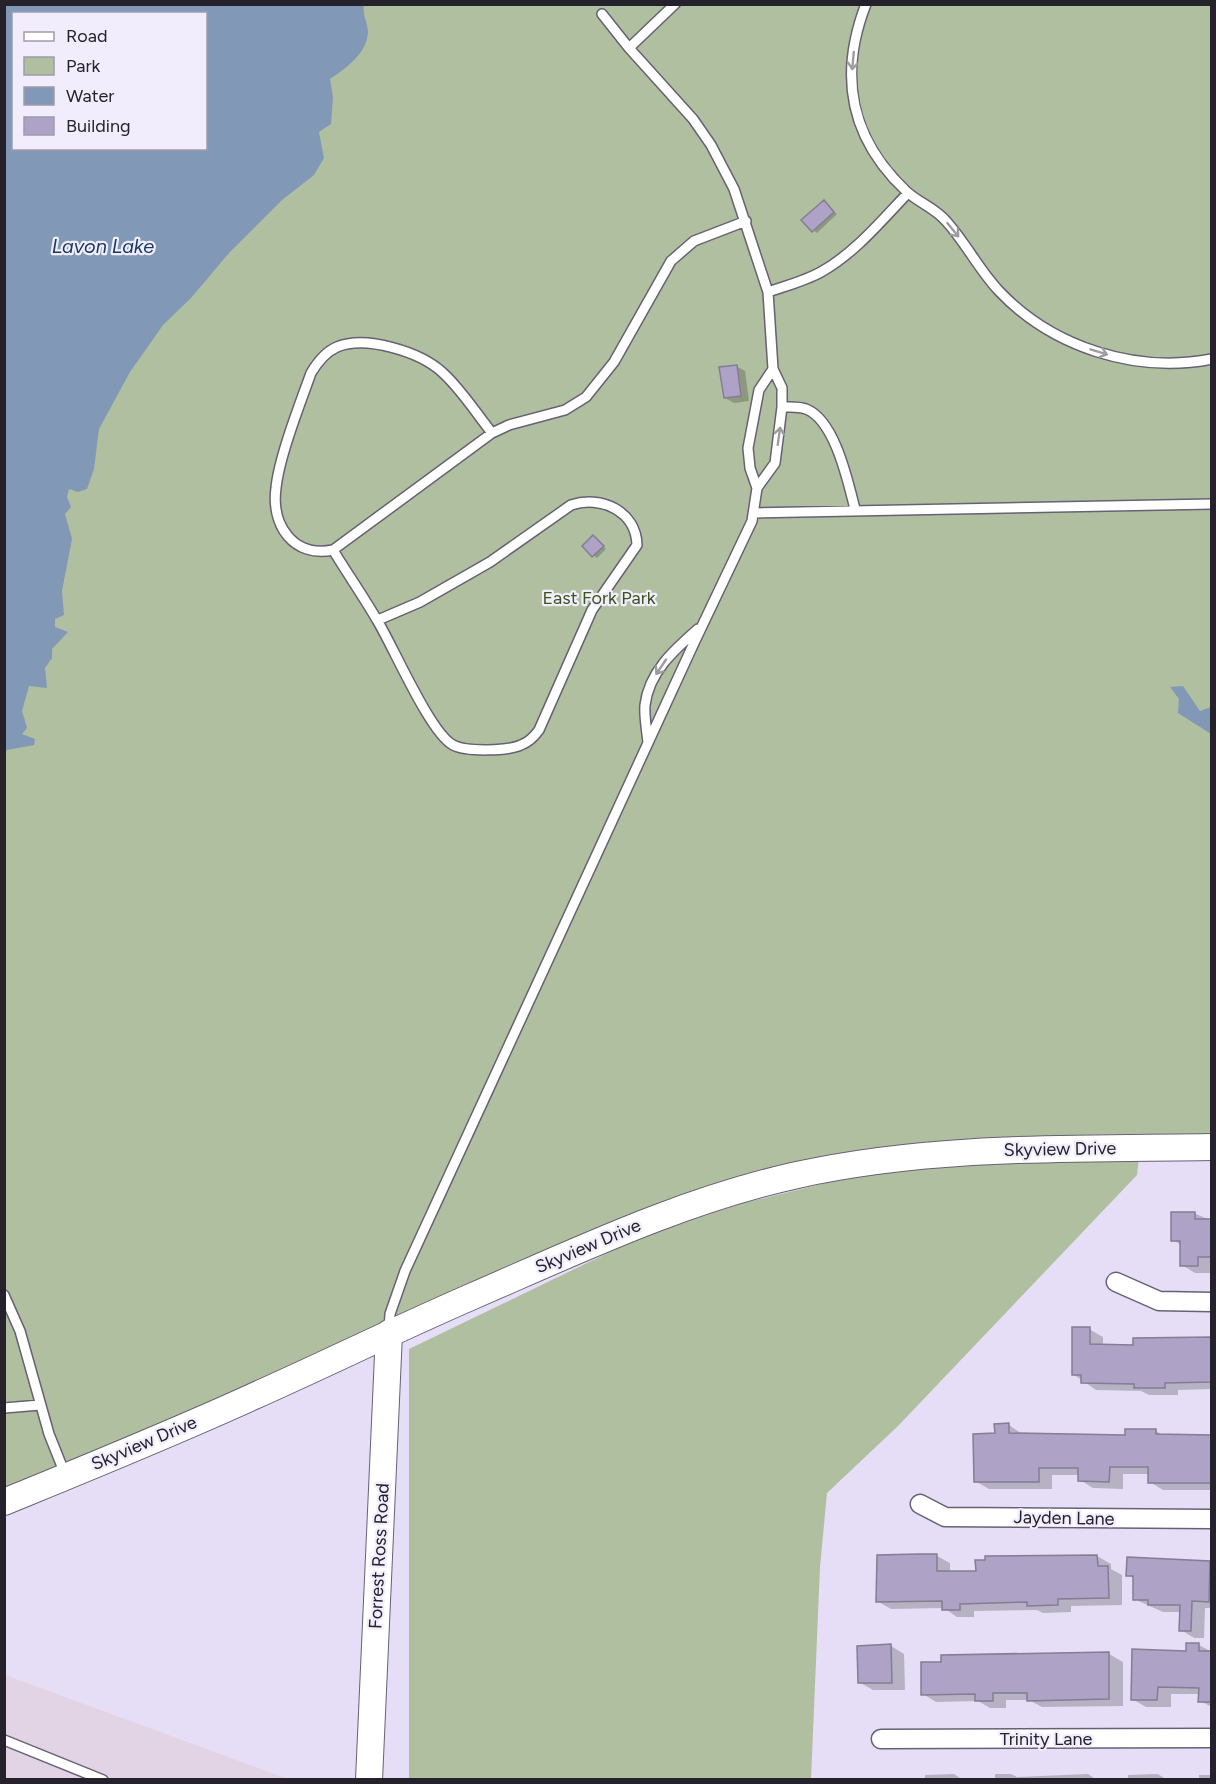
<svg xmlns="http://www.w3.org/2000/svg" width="1216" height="1784" font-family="Figtree,sans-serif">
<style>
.industrial{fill:#e2d3e5}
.green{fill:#b0bf9f}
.water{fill:#8199b7;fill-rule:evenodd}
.shadow{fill:#0003}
.building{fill:#aea2c6;stroke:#847d93;stroke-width:1.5}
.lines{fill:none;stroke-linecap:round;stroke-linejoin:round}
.lane-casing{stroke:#676175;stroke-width:12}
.street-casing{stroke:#676175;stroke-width:21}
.secondary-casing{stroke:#676175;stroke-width:28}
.lane{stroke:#fff;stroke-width:9}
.street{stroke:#fff;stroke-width:18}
.secondary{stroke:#fff;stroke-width:26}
.oneway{stroke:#9d9ca0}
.labels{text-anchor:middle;stroke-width:4.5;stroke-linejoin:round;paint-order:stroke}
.park-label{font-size:18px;fill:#3d521d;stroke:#f1edfc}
.street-label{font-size:18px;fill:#25222b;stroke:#f1edfc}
.water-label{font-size:20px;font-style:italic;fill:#173a63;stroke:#f1edfc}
</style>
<rect width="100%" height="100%" fill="#e5def6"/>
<path class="industrial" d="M 5,1675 L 288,1779 L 5,1779 Z"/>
<path class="green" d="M 204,5 L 1211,5 L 1211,1134 C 1034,1135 855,1132 686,1195 L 88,1457 L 5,1489 L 5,387 L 206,148 Z
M 1139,1157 L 1137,1175 L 898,1426 L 827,1493 L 820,1567 L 811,1779 L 409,1780 L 409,1349 L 647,1234 L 743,1203 L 855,1176 L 946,1163 Z"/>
<path class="water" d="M 5,4 L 364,5 C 362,15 368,23 368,32 C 367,54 345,69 330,79 L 333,97 L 331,124 L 319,132 L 324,158 L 314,175 L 282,200 L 229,253 L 191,298 L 163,325 L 130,372 L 99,429 L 94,469 L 87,489 L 78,492 L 69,489 L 67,497 L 71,507 L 65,514 L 72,539 L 62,591 L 64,615 L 55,619 L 55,627 L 68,632 L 52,649 L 52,658 L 45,668 L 47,688 L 29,686 L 22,711 L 27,728 L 22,734 L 35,739 L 34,745 L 7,750 L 5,754 ZM 14,14 L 206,14 L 206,148 L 14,148 Z
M 1183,686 L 1200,711 L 1211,707 L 1211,734 L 1178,713 L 1179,699 L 1170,687 Z"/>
<path class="shadow" d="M 824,202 L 837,214 L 817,233 L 813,230 Z
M 736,366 L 745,371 L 749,401 L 734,403 L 725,398 Z
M 594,537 L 606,549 L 597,558 L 593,555 Z
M 1194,1213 L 1212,1221 L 1211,1273 L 1195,1273 L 1182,1265 L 1181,1245 L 1173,1240 Z
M 1089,1329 L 1103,1337 L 1103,1346 L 1135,1346 L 1135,1339 L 1212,1339 L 1212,1389 L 1178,1390 L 1178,1395 L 1149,1395 L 1141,1391 L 1096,1390 L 1073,1374 Z
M 1009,1425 L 1022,1434 L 1126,1437 L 1156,1431 L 1165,1436 L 1212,1437 L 1212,1490 L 1163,1490 L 1150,1482 L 1150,1474 L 1123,1474 L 1123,1489 L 1093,1488 L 1080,1480 L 1080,1475 L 1052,1475 L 1052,1489 L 989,1489 L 975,1481 L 996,1435 Z
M 937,1556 L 950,1563 L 950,1572 L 977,1573 L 1097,1556 L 1111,1564 L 1111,1569 L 1122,1575 L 1122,1605 L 1071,1606 L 1071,1612 L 1043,1613 L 1037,1610 L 974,1611 L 974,1617 L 957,1617 L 944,1608 L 891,1609 L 877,1601 Z
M 1128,1559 L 1212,1562 L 1212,1608 L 1205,1608 L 1204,1638 L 1194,1638 L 1181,1630 L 1181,1612 L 1163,1612 L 1134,1599 L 1135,1579 L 1128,1575 Z
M 1199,1645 L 1212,1652 L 1212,1707 L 1200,1701 L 1200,1694 L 1171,1694 L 1171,1707 L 1146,1707 L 1132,1699 Z
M 891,1646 L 904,1654 L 905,1690 L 873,1690 L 859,1682 Z
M 1109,1654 L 1123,1662 L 1123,1706 L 1042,1707 L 1029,1700 L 1006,1700 L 1006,1708 L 990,1708 L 978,1701 L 936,1702 L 923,1694 L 942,1663 L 942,1657 Z
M 954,1774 L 963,1780 L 925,1780 L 925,1775 Z
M 995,1774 L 1011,1774 L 1017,1777 L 1088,1774 L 1097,1780 L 995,1780 Z
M 1158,1774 L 1167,1780 L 1128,1780 L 1128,1775 Z
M 1199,1775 L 1212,1775 L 1212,1780 L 1199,1780 Z"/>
<path class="building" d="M 824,200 L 834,212 L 812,232 L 801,220 Z
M 737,365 L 741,396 L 724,398 L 719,367 Z
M 593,535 L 604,546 L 592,557 L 582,546 Z
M 1171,1212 L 1195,1212 L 1195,1219 L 1211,1219 L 1212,1257 L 1198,1257 L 1198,1266 L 1180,1266 L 1180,1241 L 1171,1241 Z
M 1072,1327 L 1090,1327 L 1090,1344 L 1133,1345 L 1133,1338 L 1211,1337 L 1211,1382 L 1165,1383 L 1165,1388 L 1134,1388 L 1134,1384 L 1081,1383 L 1081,1375 L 1072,1375 Z
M 1009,1423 L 1009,1433 L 1125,1435 L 1125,1429 L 1156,1429 L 1156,1434 L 1211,1435 L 1211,1483 L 1148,1483 L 1148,1467 L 1110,1467 L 1109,1482 L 1078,1481 L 1078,1468 L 1039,1468 L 1039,1482 L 974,1482 L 973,1434 L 995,1433 L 994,1424 Z
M 919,1554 L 937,1554 L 937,1571 L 976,1571 L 975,1560 L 985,1560 L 985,1556 L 1097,1555 L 1098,1566 L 1108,1566 L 1109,1598 L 1058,1599 L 1058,1605 L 1027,1606 L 1027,1602 L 960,1604 L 960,1610 L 942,1610 L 942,1601 L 876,1602 L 877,1555 Z
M 1127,1557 L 1210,1561 L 1209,1602 L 1192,1601 L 1191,1631 L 1179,1631 L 1180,1605 L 1148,1605 L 1148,1600 L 1133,1600 L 1133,1576 L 1126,1576 Z
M 1186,1643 L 1199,1643 L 1199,1651 L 1212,1651 L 1212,1702 L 1198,1702 L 1199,1688 L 1158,1687 L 1157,1700 L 1131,1700 L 1132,1649 L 1186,1651 Z
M 891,1644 L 892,1683 L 858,1683 L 857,1646 Z
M 1109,1652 L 1109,1699 L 1027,1701 L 1027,1693 L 993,1693 L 993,1701 L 975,1701 L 975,1694 L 921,1695 L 921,1662 L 941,1662 L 941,1655 Z"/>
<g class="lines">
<g class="lane-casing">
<path id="lane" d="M 675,4 L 629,48 L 693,119 L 711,145 L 734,189 L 768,292 L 773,369 L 782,388 L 782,407 L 775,463 L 757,488
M 866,4 C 838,76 850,138 906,191 C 919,203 935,208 946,221 C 966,243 979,270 999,291 C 1052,347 1135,374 1212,359
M 602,14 L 629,48
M 768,292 C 785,286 805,281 821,272 C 855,253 881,221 908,193
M 782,407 C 790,407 799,406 806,409 C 835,420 848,482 855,509
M 492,433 C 476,413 461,389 442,372 C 420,352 366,335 337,347 C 325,352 317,363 311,373 C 300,404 279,457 276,488 C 271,525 293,558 333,550 L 492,433 L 509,425 L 565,410 L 586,397 L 614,362 L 671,261 L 694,241 L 746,221
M 755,513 L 1212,504
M 333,550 C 347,573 363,596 377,620 C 393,646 430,733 453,745 C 466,752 508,751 521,745 C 529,742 534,737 539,730 L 592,610 L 637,545 C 636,511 601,495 571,505 L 490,562 L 420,602 L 378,620
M 648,743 C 647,731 644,717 645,705 C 649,672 674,650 698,629
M 4,1295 L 20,1331 L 49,1434 L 65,1474
M 389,1330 L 390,1314 L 405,1271 L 694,643 L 752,521 L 757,488 L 750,468 L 748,448 L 759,390 L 773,369
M 4,1408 L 40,1405
M 4,1740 L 103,1780"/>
</g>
<g class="street-casing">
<path id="street" d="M 1116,1282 L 1159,1301 L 1212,1302
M 920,1504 L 945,1517 L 1212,1519
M 881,1739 L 1212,1738"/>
</g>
<g class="secondary-casing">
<path id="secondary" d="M 4,1502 C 87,1468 171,1434 252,1397 C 326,1364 399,1328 473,1296 C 579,1250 684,1200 797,1175 C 933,1145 1073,1149 1212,1147
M 369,1780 L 389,1333"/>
</g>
<use href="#lane" class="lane"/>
<use href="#street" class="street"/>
<use href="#secondary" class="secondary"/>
</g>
<defs><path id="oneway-shaft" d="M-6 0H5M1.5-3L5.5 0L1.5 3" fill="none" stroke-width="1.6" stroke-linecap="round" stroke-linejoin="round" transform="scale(1.5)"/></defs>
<g class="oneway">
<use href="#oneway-shaft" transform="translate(853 61) rotate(95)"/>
<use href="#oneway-shaft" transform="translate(953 230) rotate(51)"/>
<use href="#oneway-shaft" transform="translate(1099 352) rotate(17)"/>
<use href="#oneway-shaft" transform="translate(779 436) rotate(-82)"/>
<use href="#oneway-shaft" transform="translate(661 667) rotate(124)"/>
</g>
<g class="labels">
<g class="park-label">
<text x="599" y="604">East Fork Park</text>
</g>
<g class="street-label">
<text transform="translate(1060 1149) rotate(-1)" y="6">Skyview Drive</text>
<text transform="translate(588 1246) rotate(-23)" y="6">Skyview Drive</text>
<text transform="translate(144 1443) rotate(-23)" y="6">Skyview Drive</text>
<text transform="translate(1064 1518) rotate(1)" y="6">Jayden Lane</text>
<text transform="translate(379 1556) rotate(-87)" y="6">Forrest Ross Road</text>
<text x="1046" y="1745">Trinity Lane</text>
</g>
<g class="water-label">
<text x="103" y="253">Lavon Lake</text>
</g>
</g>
<rect width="1216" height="1784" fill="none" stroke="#25222b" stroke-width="12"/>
<rect x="12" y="12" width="195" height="138" fill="#f1edfc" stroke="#9f9ca8" stroke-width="1.5"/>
<rect x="24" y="32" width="30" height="9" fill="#ffffff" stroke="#9f9ca8" stroke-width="1.5"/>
<text x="66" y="42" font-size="18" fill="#25222b">Road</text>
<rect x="24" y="57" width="30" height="18" fill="#b0bf9f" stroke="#9f9ca8" stroke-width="1.5"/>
<text x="66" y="72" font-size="18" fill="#25222b">Park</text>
<rect x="24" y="87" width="30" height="18" fill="#8199b7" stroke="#9f9ca8" stroke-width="1.5"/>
<text x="66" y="102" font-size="18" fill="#25222b">Water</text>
<rect x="24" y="117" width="30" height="18" fill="#aea2c6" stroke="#9f9ca8" stroke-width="1.5"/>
<text x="66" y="132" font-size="18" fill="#25222b">Building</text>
</svg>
